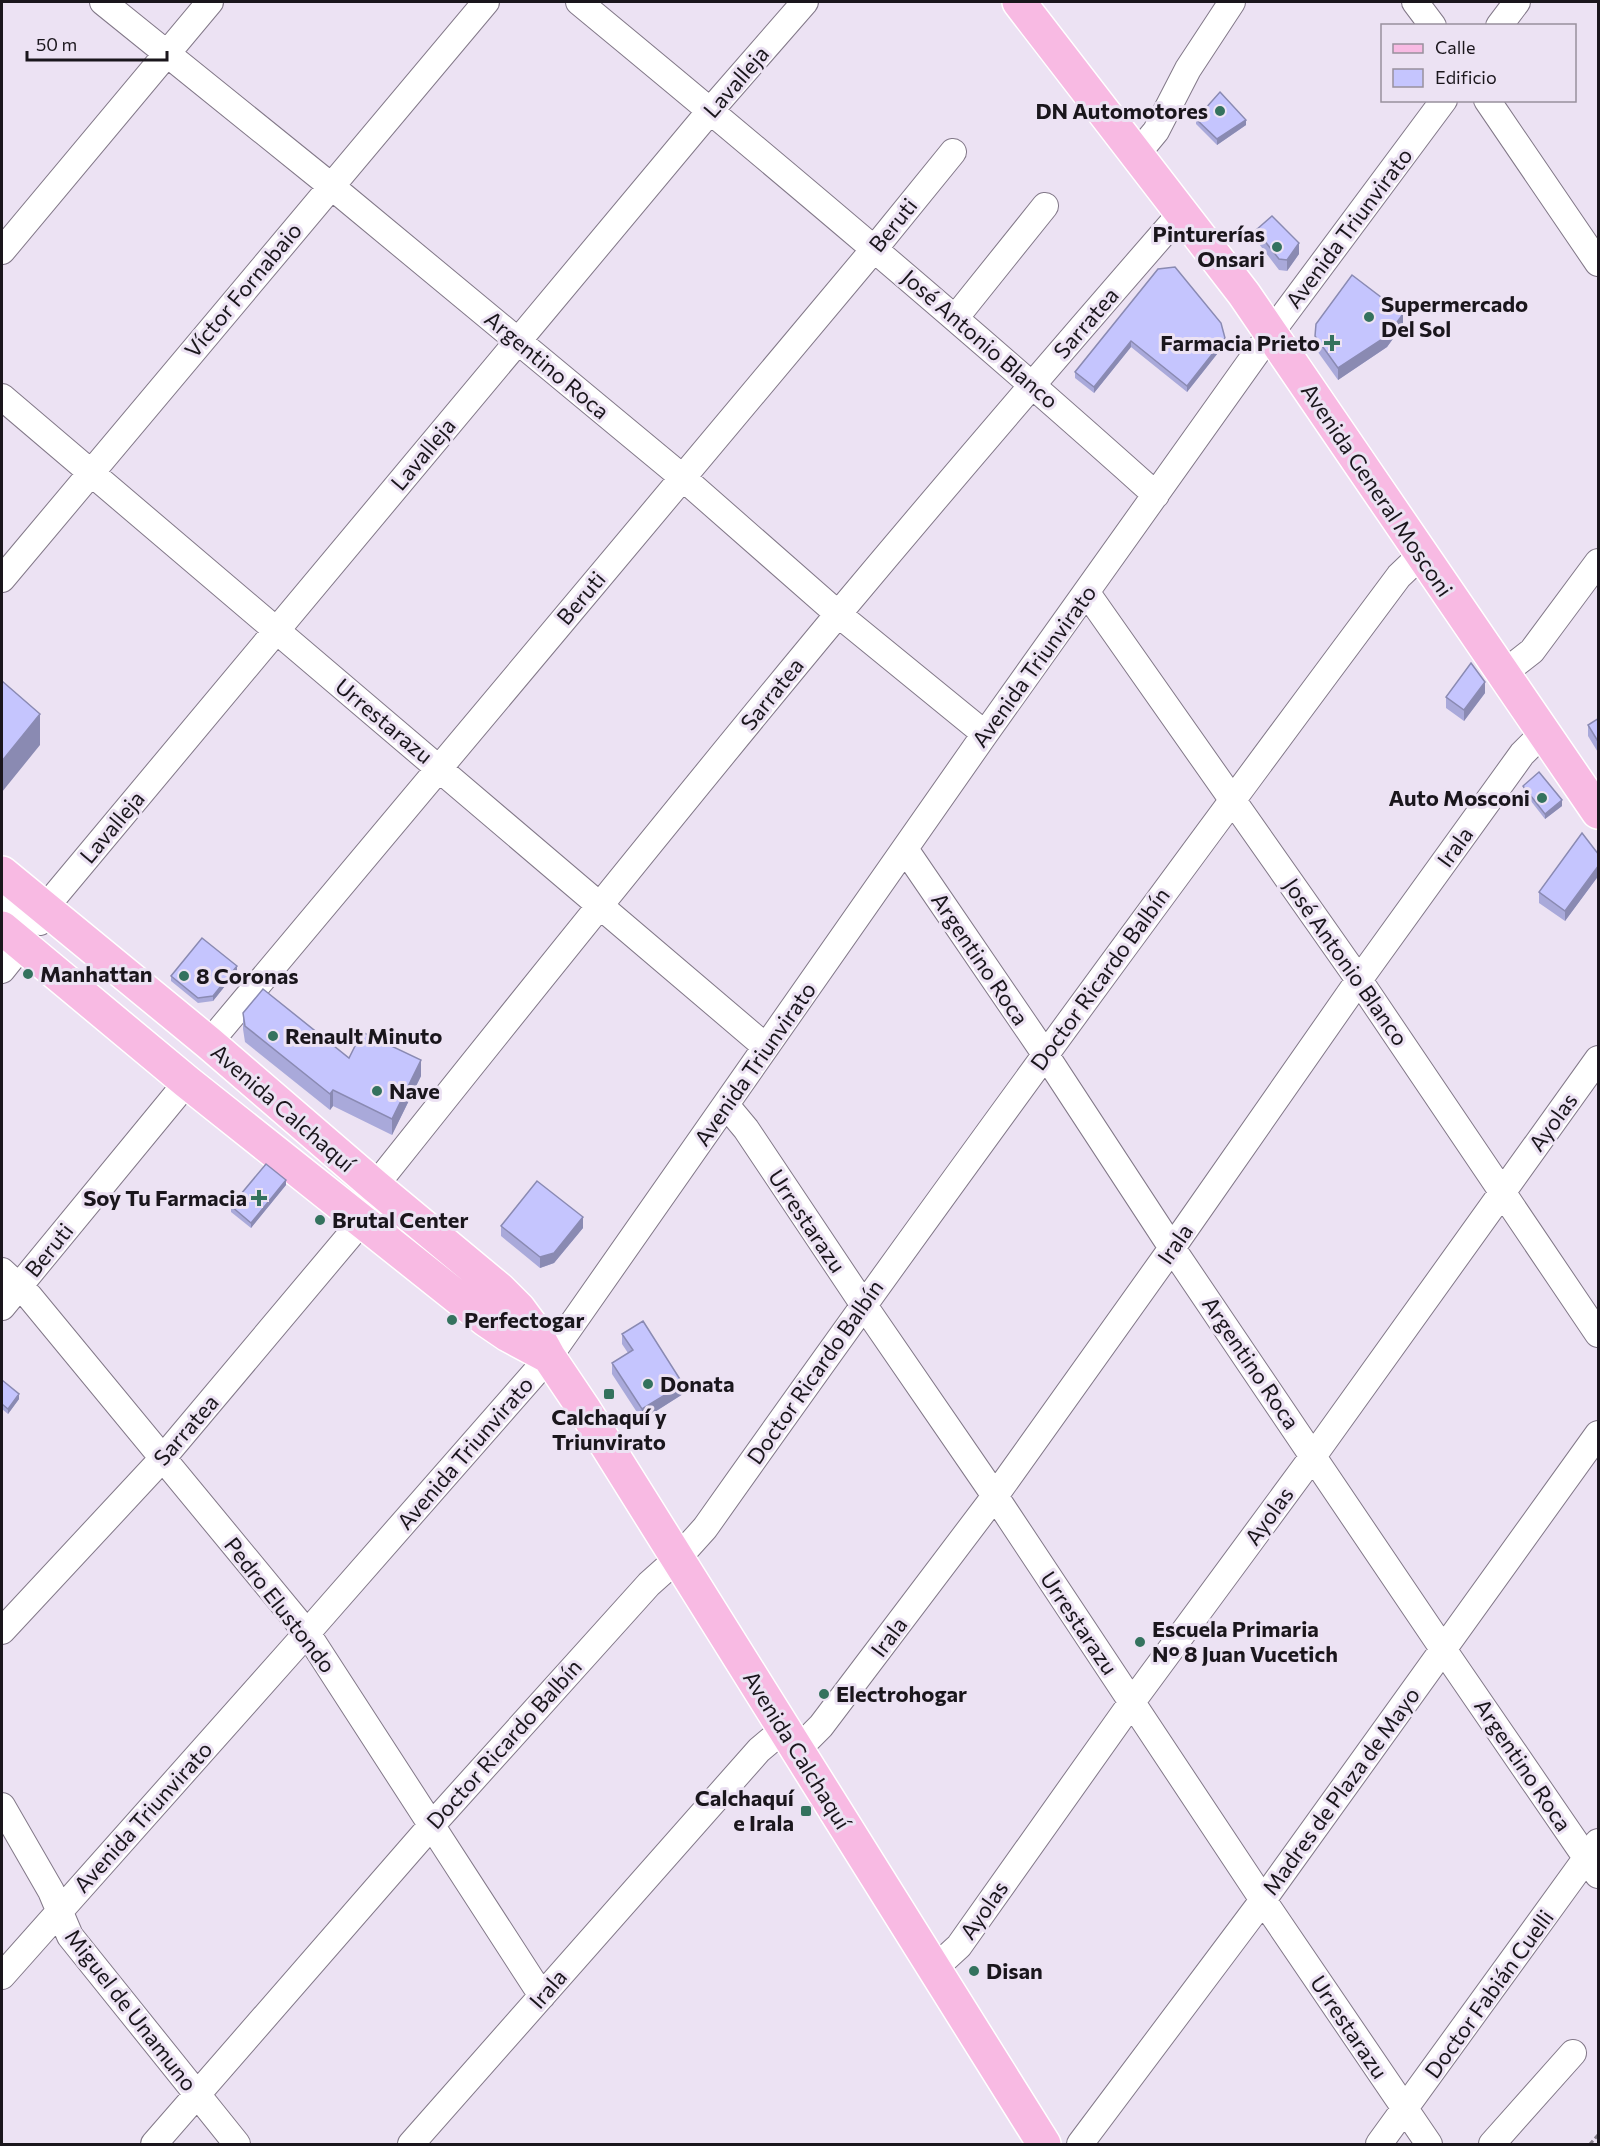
<svg xmlns="http://www.w3.org/2000/svg" width="1600" height="2146" font-family="Commissioner,sans-serif">
<style>
.lines{fill:none;stroke-linecap:round;stroke-linejoin:round}
.minor-casing{stroke:#827888;stroke-width:28}
.major-casing{stroke:#fff;stroke-width:36}
.path{stroke:#8a838e;stroke-width:3;stroke-dasharray:4.5 3;stroke-linecap:butt}
.minor{stroke:#fff;stroke-width:26}
.major{stroke:#f8bae3;stroke-width:33}
.wall{fill:#a9a9da}
.shaded-wall{fill:#8a8ab2}
.building{fill:#c5c5fe;stroke:#8a8ab2;stroke-width:1.5}
.poi-dot{fill:#34725e;stroke:#ece2f3;stroke-width:2}
.labels{text-anchor:middle;stroke-width:6;stroke-linejoin:round;paint-order:stroke}
.street-label{font-size:22px;fill:#1a161c;stroke:#ece2f3}
.poi-label{font-size:22px;font-weight:bold;fill:#1a161c;stroke:#ece2f3;text-anchor:start}
</style>
<rect width="100%" height="100%" fill="#ece2f3"/>
<g class="lines">
<g class="minor-casing">
<path id="minor" d="M 103,2 L 331,186 L 682,477 L 838,614 L 985,734
M 579,2 C 774,163 968,326 1156,495
M 1415,2 L 1433,26
M 1499,26 L 1517,2
M 1487,100 L 1598,263
M 1137,154 L 1156,131 L 1188,69 L 1232,2
M 2,251 L 210,2
M 956,317 L 1045,206
M 2,397 L 766,1047
M 2,579 L 486,2
M 1087,593 L 1359,980 L 1598,1334
M 1504,673 L 1532,651 L 1598,562
M 905,849 L 1045,1054 L 1172,1248 L 1443,1649 L 1598,1875
M 2,896 L 40,922
M 29,899 L 44,909 L 710,111 L 805,2
M 2,970 L 22,945
M 209,1043 L 875,248 L 953,152
M 726,1105 L 746,1129 L 863,1304 L 995,1496 L 1263,1900 L 1429,2144
M 375,1186 C 528,994 682,802 839,613 C 952,478 1066,345 1182,212
M 409,1235 L 474,1292
M 2,1271 L 29,1296 L 307,1633 L 542,1996
M 2,1307 L 187,1082
M 2,1631 L 162,1459 L 362,1221
M 797,1750 L 821,1726 L 995,1496 L 1172,1248 L 1359,980 L 1522,754 L 1544,732
M 2,1806 L 51,1891 L 70,1936 L 237,2144
M 934,1969 L 959,1946 L 1132,1702 L 1314,1455 L 1598,1059
M 2,1976 L 307,1633 L 549,1357 L 985,734 L 1270,334 L 1444,100
M 154,2144 L 431,1826 L 649,1584 L 677,1559 L 705,1528 C 932,1207 1164,891 1399,576 L 1421,555
M 411,2144 L 759,1750 L 784,1729
M 1080,2144 L 1263,1900 L 1598,1434
M 1379,2144 L 1598,1842
M 1492,2144 L 1573,2053"/>
</g>
<g class="major-casing">
<path id="major" d="M 1019,2 L 1244,294 L 1598,812
M 2,873 L 209,1043 L 375,1186 L 499,1289 L 519,1309 L 533,1328 L 549,1357 L 584,1409 L 1044,2144
M 2,928 L 187,1082 L 486,1320 L 508,1335 L 549,1357"/>
</g>
<path class="path" d="M 1590,2144 L 1598,2135"/>
<use href="#minor" class="minor"/>
<use href="#major" class="major"/>
</g>
<path class="wall" d="M 1196,119 L 1246,125 L 1217,145 L 1196,124 Z
M 1256,230 L 1299,254 L 1287,271 L 1279,270 L 1256,240 Z
M 1158,269 L 1225,344 L 1187,392 L 1131,347 L 1094,393 L 1075,378 L 1075,372 Z
M 1316,324 L 1403,325 L 1387,347 L 1338,380 L 1315,348 Z
M 1485,693 L 1464,721 L 1446,708 L 1446,697 Z
M 1599,718 L 1599,754 L 1588,736 L 1588,725 Z
M 1523,786 L 1562,806 L 1545,819 L 1523,791 Z
M 1599,855 L 1599,875 L 1565,921 L 1539,903 L 1539,892 Z
M 237,971 L 213,1001 L 198,1003 L 171,981 L 171,976 Z
M 243,1013 L 349,1058 L 421,1076 L 392,1135 L 333,1106 L 330,1110 L 245,1042 L 243,1029 Z
M 286,1185 L 251,1228 L 231,1212 L 231,1206 Z
M 501,1226 L 583,1228 L 554,1263 L 540,1268 L 501,1236 Z
M 622,1334 L 683,1394 L 642,1420 L 612,1374 L 612,1363 L 628,1353 L 622,1344 Z
M 2,1380 L 19,1399 L 8,1414 L 2,1409 Z"/>
<path class="shaded-wall" d="M 1246,120 L 1246,125 L 1217,145 L 1217,139 Z
M 1299,243 L 1299,254 L 1287,271 L 1287,260 Z
M 1403,314 L 1403,325 L 1387,347 L 1338,380 L 1338,368 Z
M 1225,338 L 1225,344 L 1187,392 L 1187,386 Z
M 1131,341 L 1131,347 L 1094,393 L 1094,387 Z
M 1485,682 L 1485,693 L 1464,721 L 1464,710 Z
M 40,714 L 40,745 L 2,792 L 2,761 Z
M 1562,800 L 1562,806 L 1545,819 L 1545,814 Z
M 1599,865 L 1599,875 L 1565,921 L 1565,911 Z
M 237,966 L 237,971 L 213,1001 L 213,996 Z
M 421,1060 L 421,1076 L 392,1135 L 392,1119 Z
M 333,1090 L 333,1106 L 330,1110 L 330,1094 Z
M 286,1180 L 286,1185 L 251,1228 L 251,1223 Z
M 583,1217 L 583,1228 L 554,1263 L 540,1268 L 540,1257 Z
M 683,1384 L 683,1394 L 642,1420 L 642,1409 Z
M 19,1394 L 19,1399 L 8,1414 L 8,1409 Z"/>
<path class="building" d="M 1220,92 L 1246,120 L 1217,139 L 1196,119 Z
M 1272,216 L 1299,243 L 1287,260 L 1279,259 L 1256,230 Z
M 1175,267 L 1221,323 L 1225,338 L 1187,386 L 1131,341 L 1094,387 L 1075,372 L 1158,269 Z
M 1352,275 L 1403,314 L 1387,336 L 1338,368 L 1315,336 L 1316,324 Z
M 1471,663 L 1485,682 L 1464,710 L 1446,697 Z
M 2,681 L 40,714 L 2,761 Z
M 1599,718 L 1599,743 L 1588,725 Z
M 1539,772 L 1562,800 L 1545,814 L 1523,786 Z
M 1582,833 L 1599,855 L 1599,865 L 1565,911 L 1539,892 Z
M 202,938 L 237,966 L 213,996 L 198,998 L 171,976 Z
M 263,989 L 349,1058 L 362,1032 L 421,1060 L 392,1119 L 333,1090 L 330,1094 L 245,1026 L 243,1013 Z
M 266,1164 L 286,1180 L 251,1223 L 231,1206 Z
M 537,1181 L 583,1217 L 554,1253 L 540,1257 L 501,1226 Z
M 643,1321 L 683,1384 L 642,1409 L 612,1363 L 633,1350 L 622,1334 Z
M 2,1380 L 19,1394 L 8,1409 L 2,1404 Z"/>
<g class="poi-dot">
<circle cx="1220" cy="111" r="6"/>
<circle cx="1277" cy="247" r="6"/>
<circle cx="1369" cy="317" r="6"/>
<path d="M1329 334h6v6h6v6h-6v6h-6v-6h-6v-6h6z"/>
<circle cx="1542" cy="798" r="6"/>
<circle cx="28" cy="974" r="6"/>
<circle cx="184" cy="976" r="6"/>
<circle cx="273" cy="1036" r="6"/>
<circle cx="377" cy="1091" r="6"/>
<path d="M256 1189h6v6h6v6h-6v6h-6v-6h-6v-6h6z"/>
<circle cx="320" cy="1220" r="6"/>
<circle cx="452" cy="1320" r="6"/>
<circle cx="648" cy="1384" r="6"/>
<rect x="603" y="1388" width="12" height="12" rx="3"/>
<circle cx="1140" cy="1642" r="6"/>
<circle cx="824" cy="1694" r="6"/>
<rect x="800" y="1805" width="12" height="12" rx="3"/>
<circle cx="974" cy="1971" r="6"/>
</g>
<g class="labels">
<g class="street-label">
<text transform="translate(736 82) rotate(-49)" y="8">Lavalleja</text>
<text transform="translate(893 225) rotate(-51)" y="8">Beruti</text>
<text transform="translate(1349 228) rotate(-53)" y="8">Avenida Triunvirato</text>
<text transform="translate(243 290) rotate(-50)" y="8">Víctor Fornabaio</text>
<text transform="translate(1086 323) rotate(-49)" y="8">Sarratea</text>
<text transform="translate(980 339) rotate(41)" y="8">José Antonio Blanco</text>
<text transform="translate(547 365) rotate(40)" y="8">Argentino Roca</text>
<text transform="translate(423 454) rotate(-50)" y="8">Lavalleja</text>
<text transform="translate(1377 490) rotate(56)" y="8">Avenida General Mosconi</text>
<text transform="translate(581 598) rotate(-50)" y="8">Beruti</text>
<text transform="translate(1034 666) rotate(-54)" y="8">Avenida Triunvirato</text>
<text transform="translate(772 694) rotate(-51)" y="8">Sarratea</text>
<text transform="translate(384 721) rotate(40)" y="8">Urrestarazu</text>
<text transform="translate(112 827) rotate(-50)" y="8">Lavalleja</text>
<text transform="translate(1455 847) rotate(-54)" y="8">Irala</text>
<text transform="translate(980 959) rotate(56)" y="8">Argentino Roca</text>
<text transform="translate(1346 962) rotate(55)" y="8">José Antonio Blanco</text>
<text transform="translate(1100 979) rotate(-54)" y="8">Doctor Ricardo Balbín</text>
<text transform="translate(755 1064) rotate(-55)" y="8">Avenida Triunvirato</text>
<text transform="translate(283 1108) rotate(41)" y="8">Avenida Calchaquí</text>
<text transform="translate(1553 1122) rotate(-54)" y="8">Ayolas</text>
<text transform="translate(807 1221) rotate(56)" y="8">Urrestarazu</text>
<text transform="translate(1175 1244) rotate(-55)" y="8">Irala</text>
<text transform="translate(49 1250) rotate(-51)" y="8">Beruti</text>
<text transform="translate(1251 1363) rotate(56)" y="8">Argentino Roca</text>
<text transform="translate(815 1372) rotate(-55)" y="8">Doctor Ricardo Balbín</text>
<text transform="translate(186 1430) rotate(-49)" y="8">Sarratea</text>
<text transform="translate(465 1453) rotate(-49)" y="8">Avenida Triunvirato</text>
<text transform="translate(1269 1516) rotate(-54)" y="8">Ayolas</text>
<text transform="translate(280 1605) rotate(52)" y="8">Pedro Elustondo</text>
<text transform="translate(1079 1623) rotate(56)" y="8">Urrestarazu</text>
<text transform="translate(889 1637) rotate(-53)" y="8">Irala</text>
<text transform="translate(504 1744) rotate(-48)" y="8">Doctor Ricardo Balbín</text>
<text transform="translate(797 1750) rotate(58)" y="8">Avenida Calchaquí</text>
<text transform="translate(1523 1765) rotate(56)" y="8">Argentino Roca</text>
<text transform="translate(1341 1791) rotate(-54)" y="8">Madres de Plaza de Mayo</text>
<text transform="translate(143 1817) rotate(-48)" y="8">Avenida Triunvirato</text>
<text transform="translate(984 1910) rotate(-55)" y="8">Ayolas</text>
<text transform="translate(548 1989) rotate(-49)" y="8">Irala</text>
<text transform="translate(1489 1994) rotate(-54)" y="8">Doctor Fabián Cuelli</text>
<text transform="translate(131 2010) rotate(52)" y="8">Miguel de Unamuno</text>
<text transform="translate(1349 2027) rotate(56)" y="8">Urrestarazu</text>
</g>
<g class="poi-label">
<text x="1208" y="119" text-anchor="end">DN Automotores</text>
<text x="1265" y="242" text-anchor="end">Pinturerías<tspan x="1265" dy="25">Onsari</tspan></text>
<text x="1381" y="312">Supermercado<tspan x="1381" dy="25">Del Sol</tspan></text>
<text x="1320" y="351" text-anchor="end">Farmacia Prieto</text>
<text x="1530" y="806" text-anchor="end">Auto Mosconi</text>
<text x="40" y="982">Manhattan</text>
<text x="196" y="984">8 Coronas</text>
<text x="285" y="1044">Renault Minuto</text>
<text x="389" y="1099">Nave</text>
<text x="247" y="1206" text-anchor="end">Soy Tu Farmacia</text>
<text x="332" y="1228">Brutal Center</text>
<text x="464" y="1328">Perfectogar</text>
<text x="660" y="1392">Donata</text>
<text x="609" y="1425" text-anchor="middle">Calchaquí y<tspan x="609" dy="25">Triunvirato</tspan></text>
<text x="1152" y="1637">Escuela Primaria<tspan x="1152" dy="25">N° 8 Juan Vucetich</tspan></text>
<text x="836" y="1702">Electrohogar</text>
<text x="794" y="1806" text-anchor="end">Calchaquí<tspan x="794" dy="25">e Irala</tspan></text>
<text x="986" y="1979">Disan</text>
</g>
</g>
<rect width="1600" height="2146" fill="none" stroke="#1a161c" stroke-width="6"/>
<rect x="1381" y="24" width="195" height="78" fill="#ece2f3" stroke="#98909d" stroke-width="1.5"/>
<rect x="1393" y="44" width="30" height="9" fill="#f8bae3" stroke="#98909d" stroke-width="1.5"/>
<text x="1435" y="54" font-size="18" fill="#1a161c">Calle</text>
<rect x="1393" y="69" width="30" height="18" fill="#c5c5fe" stroke="#98909d" stroke-width="1.5"/>
<text x="1435" y="84" font-size="18" fill="#1a161c">Edificio</text>
<path d="M27 51v9h140v-9" fill="none" stroke="#1a161c" stroke-width="3"/>
<text x="36" y="51" font-size="18" fill="#1a161c" stroke="#ece2f3" stroke-width="4.5" paint-order="stroke">50 m</text>
</svg>
